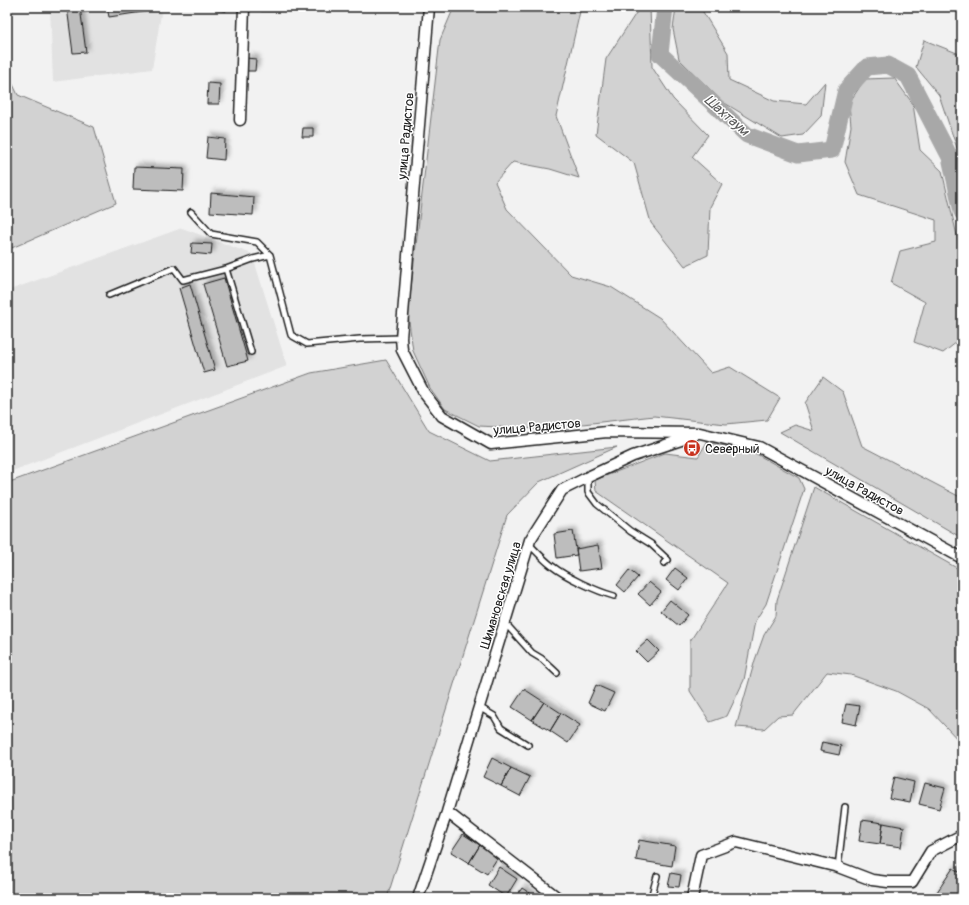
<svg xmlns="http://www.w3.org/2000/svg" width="969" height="905" font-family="Pangolin,sans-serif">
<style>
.built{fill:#e2e2e2}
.green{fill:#d2d2d2;stroke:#777}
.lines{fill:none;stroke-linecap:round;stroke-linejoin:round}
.river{stroke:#a8a8a8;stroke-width:17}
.building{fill:#bdbdbd;stroke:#1c1c1c;filter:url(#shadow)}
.service-casing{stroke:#1c1c1c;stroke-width:8}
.minor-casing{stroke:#1c1c1c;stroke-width:13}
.service{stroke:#fff;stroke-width:5}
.minor{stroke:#fff;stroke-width:10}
.labels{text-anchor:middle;stroke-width:3;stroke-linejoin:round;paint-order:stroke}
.street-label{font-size:13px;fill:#1c1c1c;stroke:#fff}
.poi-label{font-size:13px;fill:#1c1c1c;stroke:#fff;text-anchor:start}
.water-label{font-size:14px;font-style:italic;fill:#5b5b5b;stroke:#fff}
</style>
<defs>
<filter id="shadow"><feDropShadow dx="3.5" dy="-3.5" stdDeviation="2" flood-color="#0004"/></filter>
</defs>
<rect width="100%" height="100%" fill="#f2f2f2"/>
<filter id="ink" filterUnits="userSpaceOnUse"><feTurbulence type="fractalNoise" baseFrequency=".025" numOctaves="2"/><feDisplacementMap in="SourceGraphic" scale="8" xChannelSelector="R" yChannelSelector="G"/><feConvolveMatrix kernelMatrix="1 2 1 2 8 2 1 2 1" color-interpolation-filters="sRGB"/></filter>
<g filter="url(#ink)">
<path class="built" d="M 50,7 L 160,7 L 161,14 L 152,69 L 53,82 Z
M 182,228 L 252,254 L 287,366 L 7,473 L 7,291 Z"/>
<path class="green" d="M 454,7 L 581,7 L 556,116 L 579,178 L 550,169 L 513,162 L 495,182 L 507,209 L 571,275 L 611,287 L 660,318 L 711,373 L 730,367 L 780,398 L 767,420 L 726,424 L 654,416 L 538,429 L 479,426 L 445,409 L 430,388 L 413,351 L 408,314 L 440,40 Z
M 640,7 L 650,7 L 652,67 L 673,99 L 708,135 L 692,157 L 722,184 L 710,207 L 708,255 L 685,266 L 651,223 L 634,163 L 596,134 L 606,59 Z
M 676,7 L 700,7 L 728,53 L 729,80 L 774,101 L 806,104 L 825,82 L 821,116 L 803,135 L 782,138 L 723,102 L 679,59 L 673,29 Z
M 924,40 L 962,55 L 962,163 L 939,95 L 916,67 Z
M 7,72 L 18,95 L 94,127 L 116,203 L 7,250 Z
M 894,78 L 913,104 L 920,150 L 942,171 L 958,240 L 962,243 L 962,338 L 943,353 L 914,342 L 925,302 L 891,283 L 900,251 L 936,242 L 936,220 L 859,195 L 845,162 L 851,126 L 849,103 L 865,79 Z
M 386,360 L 429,431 L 490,461 L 617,447 L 539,482 L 507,515 L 387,898 L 7,898 L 7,483 L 311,373 Z
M 823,377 L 843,392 L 862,446 L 962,498 L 962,538 L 780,432 L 795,425 L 814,431 L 805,403 Z
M 707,442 L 753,452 L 799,478 L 804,489 L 766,604 L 755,621 L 744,680 L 727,716 L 710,722 L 690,691 L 690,641 L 728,583 L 596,491 L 595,480 L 665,453 L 698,457 Z
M 814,487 L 962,571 L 962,744 L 929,709 L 896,691 L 851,675 L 827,672 L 793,715 L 778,716 L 764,729 L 736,727 L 755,660 L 764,635 L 776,616 L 777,600 Z"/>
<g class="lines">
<path class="river" d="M 665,7 L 660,54 L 747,135 L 798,154 L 832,150 L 846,90 L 867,67 L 888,65 L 908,76 L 950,157 L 962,212"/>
</g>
<path class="building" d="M 67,7 L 80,7 L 86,52 L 73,53 Z
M 107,7 L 148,7 L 149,11 L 109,17 Z
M 216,7 L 227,7 L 226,11 L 216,10 Z
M 261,7 L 275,7 L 275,11 L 261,11 Z
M 246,58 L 256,59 L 255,71 L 246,71 Z
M 208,83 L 220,84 L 219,104 L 207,104 Z
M 303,128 L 313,128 L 313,137 L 302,137 Z
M 208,137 L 225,139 L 224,160 L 206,158 Z
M 134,167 L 184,169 L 183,191 L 133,189 Z
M 211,193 L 254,197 L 253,215 L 210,212 Z
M 192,243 L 212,244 L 211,255 L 191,253 Z
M 224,278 L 248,361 L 227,366 L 203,284 Z
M 190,284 L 215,370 L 204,373 L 179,288 Z
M 573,531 L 577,555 L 557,558 L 554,534 Z
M 598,545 L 602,568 L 579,571 L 576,549 Z
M 675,568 L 688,578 L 679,590 L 666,580 Z
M 629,570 L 638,577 L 625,592 L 617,585 Z
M 649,582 L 661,592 L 650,605 L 638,594 Z
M 670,600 L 688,615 L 679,626 L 661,611 Z
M 648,640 L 659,651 L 647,662 L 636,651 Z
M 596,685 L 614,693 L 605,711 L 588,703 Z
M 524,689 L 544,702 L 532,720 L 512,707 Z
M 544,702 L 561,713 L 550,731 L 532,720 Z
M 846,704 L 860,706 L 856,725 L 842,722 Z
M 561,713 L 580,725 L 568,743 L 550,731 Z
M 822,742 L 841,746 L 839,755 L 820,751 Z
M 492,758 L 511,768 L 501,786 L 483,777 Z
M 511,768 L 530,777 L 520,796 L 501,786 Z
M 894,777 L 914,782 L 910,802 L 889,798 Z
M 925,783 L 945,788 L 939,809 L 919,804 Z
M 862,820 L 883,823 L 880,844 L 859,841 Z
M 883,823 L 904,827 L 901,847 L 880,844 Z
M 463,834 L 480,845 L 469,863 L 451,852 Z
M 639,840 L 675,846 L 672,866 L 636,860 Z
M 480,845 L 498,857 L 487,874 L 469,863 Z
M 499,867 L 517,879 L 506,897 L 488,885 Z
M 953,868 L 962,874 L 962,891 L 957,898 L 933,898 Z
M 671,873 L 681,875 L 679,887 L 668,886 Z
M 522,888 L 537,898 L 515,898 Z"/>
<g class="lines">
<g class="service-casing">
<path id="service" d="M 191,212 L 211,234 L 257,242 L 270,255 L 291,335 L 307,344 L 360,339 L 401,338
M 226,269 L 251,352
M 109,295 L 174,268 L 183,280 L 226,269 L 253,259 L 270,255
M 588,477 L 588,492 L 597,504 L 630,531 L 651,544 L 668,560 L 664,563
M 529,544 C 536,551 544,560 552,566 C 566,577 596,591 614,596
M 505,623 L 532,653 L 542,659 L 557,673
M 479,707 L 494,716 L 501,728 L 528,745
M 838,867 L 845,807
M 651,898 L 657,876"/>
</g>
<g class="minor-casing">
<path id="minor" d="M 429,7 L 401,338 L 402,350 L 424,393 L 442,416 L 491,444 L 607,432 L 700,433 L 759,447 L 962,558
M 240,120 L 244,7
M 447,812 L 558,898
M 418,898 L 447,812 L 530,540 L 562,490 L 588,477 L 633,456 L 693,436
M 692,898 L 701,855 L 736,842 L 838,867 L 872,880 L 888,882 L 912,882 L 931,851 L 962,835"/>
</g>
<use href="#service" class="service"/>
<use href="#minor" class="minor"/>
</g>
</g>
<defs>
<g id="bus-disc" transform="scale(0.9)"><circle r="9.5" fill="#c8321e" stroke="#fff"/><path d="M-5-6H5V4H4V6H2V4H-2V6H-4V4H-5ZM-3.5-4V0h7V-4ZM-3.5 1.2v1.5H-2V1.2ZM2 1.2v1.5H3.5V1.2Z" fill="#fff"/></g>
</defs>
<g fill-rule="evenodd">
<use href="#bus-disc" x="692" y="448"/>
</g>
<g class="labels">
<g class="street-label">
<text transform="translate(405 136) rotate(-85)" y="5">улица Радистов</text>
<text transform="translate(537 426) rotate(-5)" y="5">улица Радистов</text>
<text transform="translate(865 490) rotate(29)" y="5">улица Радистов</text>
<text transform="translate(500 595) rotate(-73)" y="5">Шимановская улица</text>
</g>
<g class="poi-label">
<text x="705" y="453">Северный</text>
</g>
<g class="water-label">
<text transform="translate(727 115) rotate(41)" y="5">Шахтаум</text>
</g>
</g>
<rect width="969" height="905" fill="none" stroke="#fff" stroke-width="24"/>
<rect x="12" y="12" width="945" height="881" fill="none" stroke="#1c1c1c" stroke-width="1.5" filter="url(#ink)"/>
</svg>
